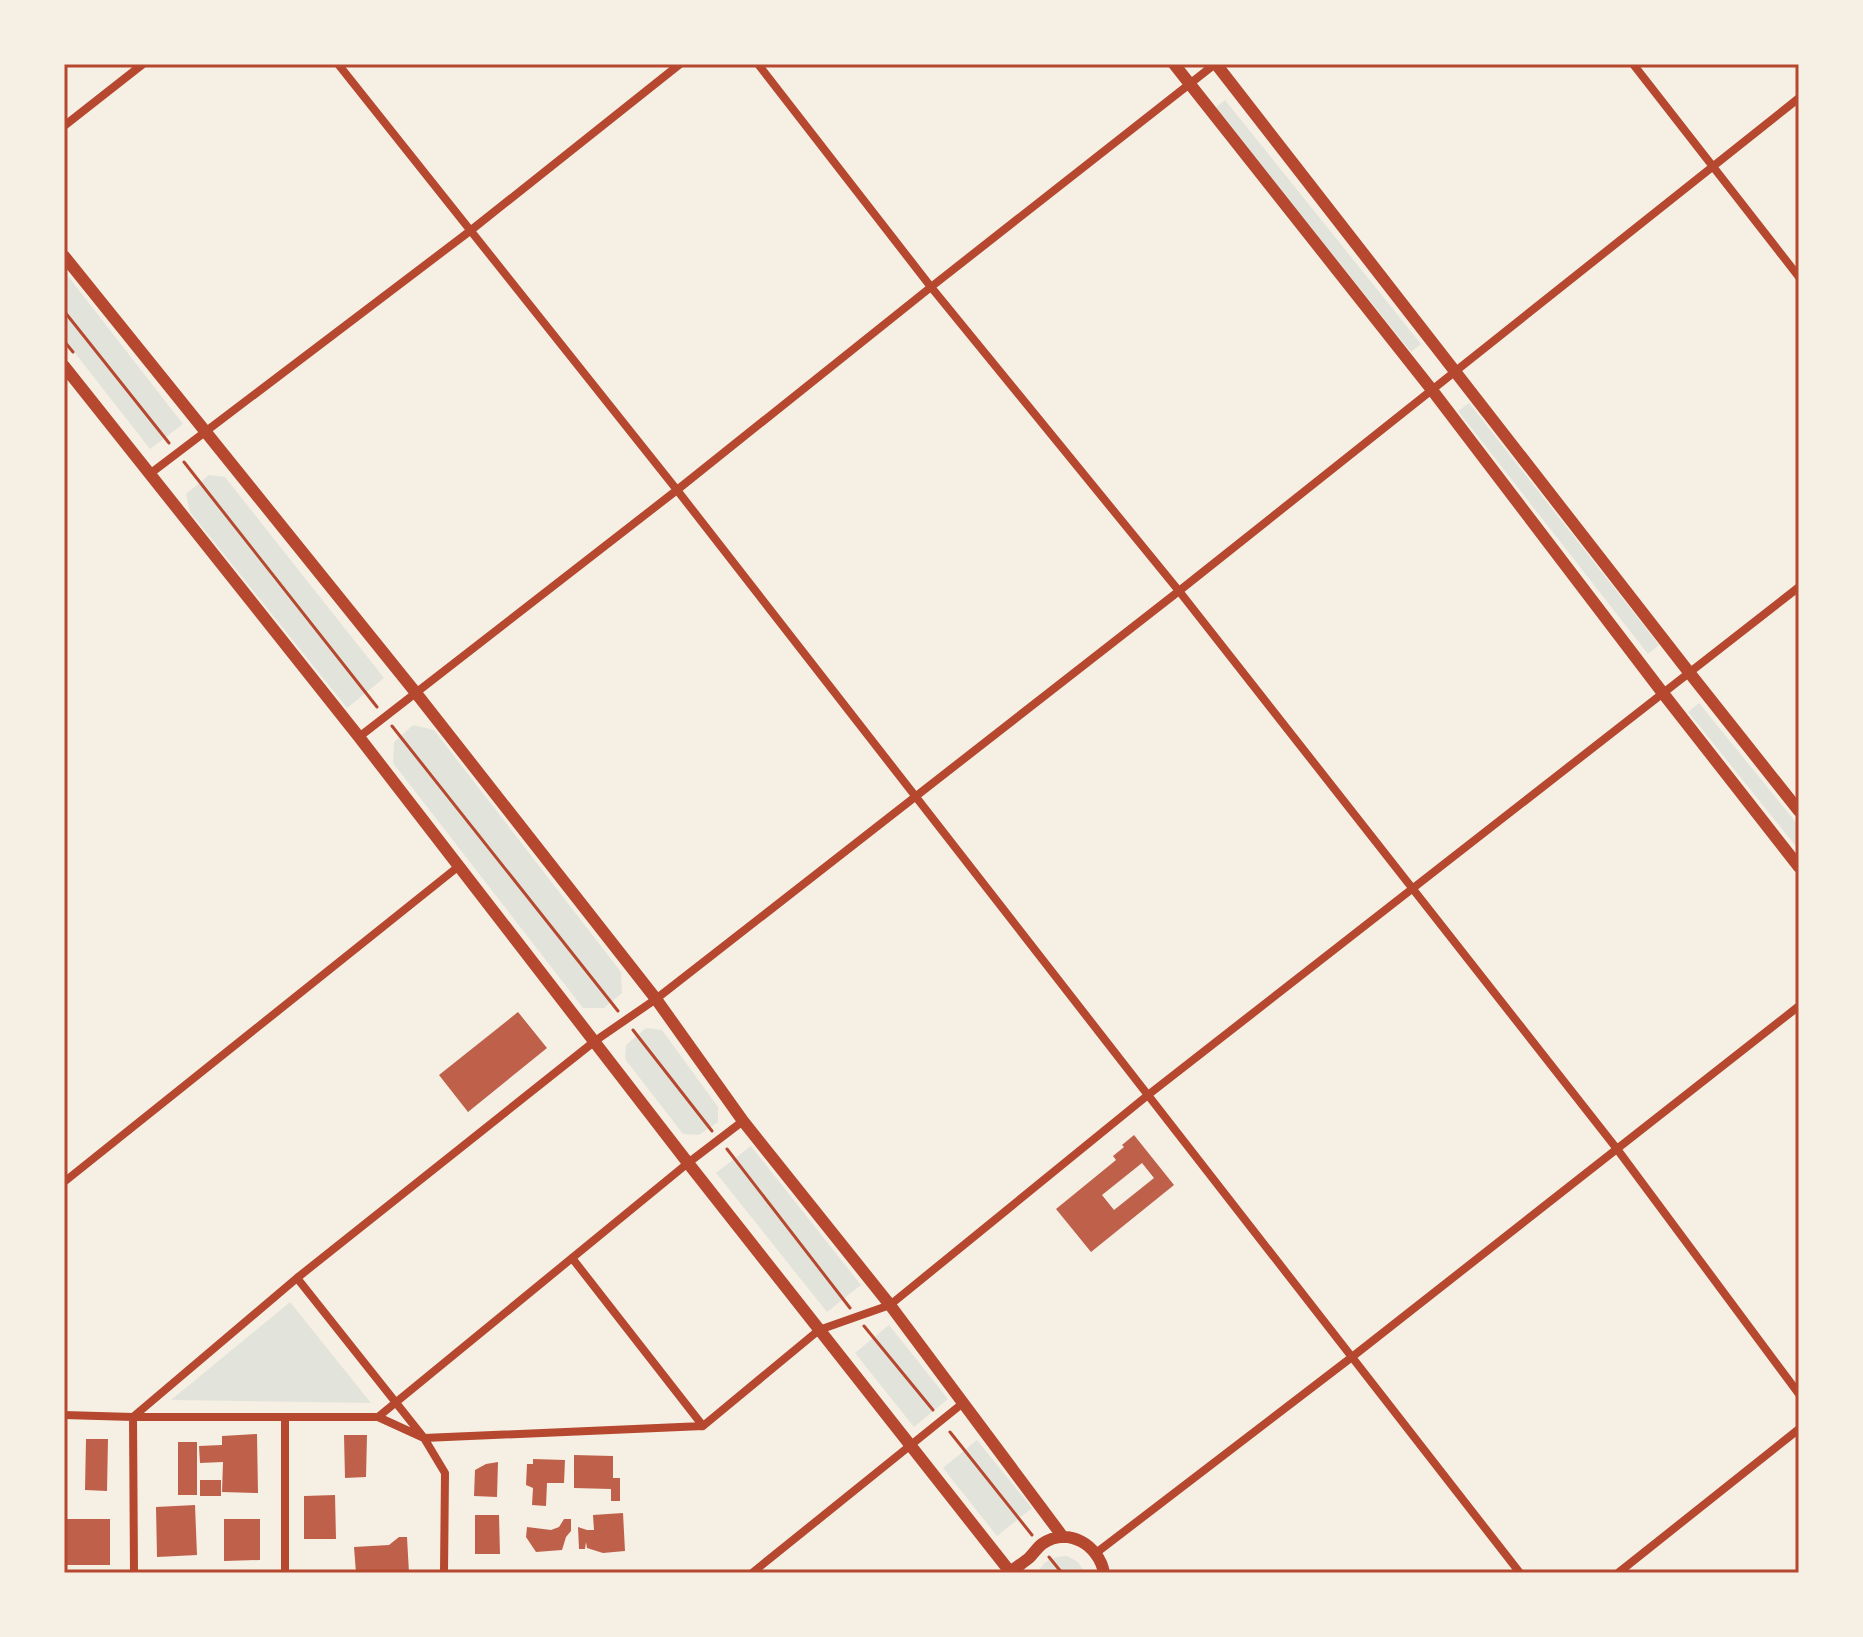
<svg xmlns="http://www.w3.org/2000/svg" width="1863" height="1637" font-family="'Golos Text',sans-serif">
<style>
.green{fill:#e2e4dc}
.building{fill:#bf614a;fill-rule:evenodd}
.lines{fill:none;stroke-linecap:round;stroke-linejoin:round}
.path{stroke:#b5482f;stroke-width:3}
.minor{stroke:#b5482f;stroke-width:8}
.secondary{stroke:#b5482f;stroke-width:12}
.neatline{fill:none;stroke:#b5482f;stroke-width:3}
</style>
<rect width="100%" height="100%" fill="#f6efe4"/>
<path class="green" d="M 1225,100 L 1421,344 L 1411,352 L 1215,108 Z
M 64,271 L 183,424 L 150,449 L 64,339 Z
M 1469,403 L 1659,645 L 1648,654 L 1458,411 Z
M 209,475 L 225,477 L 384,678 L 347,708 L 190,512 L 186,494 Z
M 1699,703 L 1799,826 L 1799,850 L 1688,712 Z
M 413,725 L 434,730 L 621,972 L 622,993 L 604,1008 L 583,1008 L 393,763 L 394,742 Z
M 646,1028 L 662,1030 L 718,1107 L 718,1122 L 699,1135 L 683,1134 L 625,1059 L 626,1045 Z
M 751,1146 L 861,1285 L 827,1312 L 716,1173 Z
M 290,1302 L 371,1403 L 171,1400 Z
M 889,1325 L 948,1399 L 914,1427 L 855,1353 Z
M 977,1440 L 1032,1508 L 997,1536 L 943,1468 Z
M 1067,1556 L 1078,1562 L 1085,1573 L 1038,1573 C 1044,1560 1052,1557 1067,1556 Z"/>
<path class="building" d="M 518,1012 L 547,1048 L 468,1112 L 439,1075 Z
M 1134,1135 L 1174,1185 L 1091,1252 L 1056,1209 L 1116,1160 L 1113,1156 L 1124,1147 L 1122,1145 ZM 1142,1163 L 1154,1178 L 1114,1210 L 1102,1195 Z
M 257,1434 L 258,1493 L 222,1492 L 223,1462 L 200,1463 L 199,1446 L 222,1445 L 222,1436 Z
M 344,1435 L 367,1435 L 366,1477 L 345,1478 Z
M 86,1439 L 108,1439 L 107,1491 L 85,1490 Z
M 178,1442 L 197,1442 L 197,1495 L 178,1495 Z
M 574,1455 L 613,1456 L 613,1478 L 620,1478 L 620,1501 L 611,1501 L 611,1489 L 574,1488 Z
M 533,1459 L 565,1460 L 564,1483 L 547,1483 L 546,1506 L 532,1505 L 533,1488 L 526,1485 L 527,1464 L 533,1464 Z
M 498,1462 L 497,1497 L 474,1496 L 475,1470 L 486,1464 Z
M 200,1480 L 221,1480 L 221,1496 L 200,1496 Z
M 335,1495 L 336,1539 L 304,1539 L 304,1496 Z
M 195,1505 L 197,1555 L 157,1557 L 156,1507 Z
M 623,1513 L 625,1551 L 603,1553 L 587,1548 L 586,1542 L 585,1549 L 579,1549 L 578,1527 L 587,1530 L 594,1530 L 593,1515 Z
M 475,1515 L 499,1515 L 500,1554 L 475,1554 Z
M 64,1519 L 110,1519 L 110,1565 L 64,1565 Z
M 224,1519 L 260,1519 L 260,1560 L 224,1561 Z
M 564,1519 L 571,1519 L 571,1531 L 566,1537 L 562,1550 L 536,1552 L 526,1537 L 527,1527 L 551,1530 L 559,1527 Z
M 399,1537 L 407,1537 L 409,1573 L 356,1573 L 354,1547 L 389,1545 Z"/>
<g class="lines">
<path class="path" d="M 64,311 L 169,443
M 64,341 L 73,352
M 184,462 L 377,707
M 392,726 L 618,1011
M 633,1030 L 712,1131
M 727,1149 L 850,1308
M 864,1326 L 933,1410
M 950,1432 L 1032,1535
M 1049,1557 L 1062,1573"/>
<path class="minor" d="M 338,64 L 677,490 L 1520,1573
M 758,64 L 931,287 L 1179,591 L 1617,1149 L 1799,1394
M 1633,64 L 1799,277
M 64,126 L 143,64
M 151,473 L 470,231 L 680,64
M 359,737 L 677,490 L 931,287 L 1215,64
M 64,1182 L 459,866
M 572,1258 L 703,1426
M 297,1278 L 424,1438 L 445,1473 L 444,1573
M 64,1415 L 133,1417 L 378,1417 L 424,1438 L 703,1426 L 819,1330 L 890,1305 L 1148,1095 L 1799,587
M 133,1417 L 297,1278 L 595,1041 L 656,999 L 1179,591 L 1799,98
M 133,1417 L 134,1573
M 378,1417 L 688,1163 L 743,1121
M 285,1418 L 285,1573
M 1096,1553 L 1352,1357 L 1799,1006
M 752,1573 L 963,1403
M 1618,1573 L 1799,1429"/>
<path class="secondary" d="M 1174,64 L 1432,390 L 1662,692 L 1799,867
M 1216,64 L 1688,671 L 1799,811
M 64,256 L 416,693 L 656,999 L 743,1121 L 890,1305 L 1063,1537
M 64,366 L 359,737 L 688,1163 L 1011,1573
M 1009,1573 C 1015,1568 1023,1563 1029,1558 C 1034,1553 1037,1548 1042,1544 C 1068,1526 1099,1545 1104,1573"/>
</g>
<rect width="1863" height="1637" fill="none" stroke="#f6efe4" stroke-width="132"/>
<rect x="66" y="66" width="1731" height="1505" class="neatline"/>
</svg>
